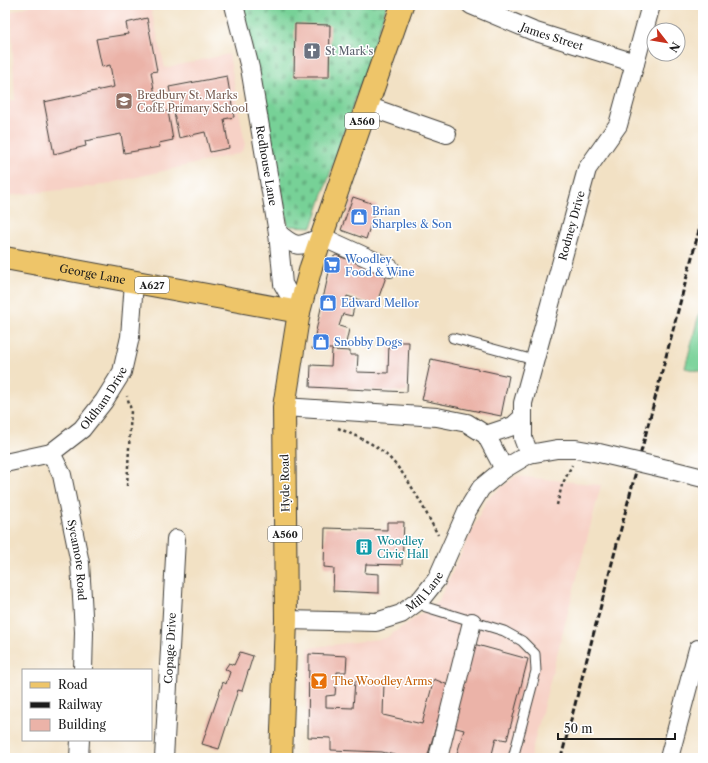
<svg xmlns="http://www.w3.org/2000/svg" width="708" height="763" font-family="'Libre Caslon Text',serif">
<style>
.built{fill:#f7d1c6}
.cemetery{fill:url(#cemetery-stones);stroke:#4a765a}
.green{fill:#77d197;stroke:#4a765a}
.building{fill:#ebb3a8}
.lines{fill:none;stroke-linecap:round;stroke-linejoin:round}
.lane-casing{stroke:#3c3a35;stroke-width:11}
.street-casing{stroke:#3c3a35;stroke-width:20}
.primary-casing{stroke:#3c3a35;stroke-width:24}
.path{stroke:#3c3a35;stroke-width:2.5;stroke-dasharray:3 3;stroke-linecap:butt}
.lane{stroke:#fff;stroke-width:9}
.street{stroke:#fff;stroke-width:18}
.primary{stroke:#eec569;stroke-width:22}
.rail{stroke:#1c1c1c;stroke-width:3;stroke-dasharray:6 3;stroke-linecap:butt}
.street-bridge-casing{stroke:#3c3a35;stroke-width:20;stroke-linecap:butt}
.street-bridge{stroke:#fff;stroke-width:18}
.labels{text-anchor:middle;stroke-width:3;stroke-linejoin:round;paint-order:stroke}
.shield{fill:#fff;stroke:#606060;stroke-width:1}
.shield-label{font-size:10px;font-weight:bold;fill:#1c1c1c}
.street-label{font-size:11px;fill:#1c1c1c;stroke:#fff}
.worship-label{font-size:11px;fill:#5b616d;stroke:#fff;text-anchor:start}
.education-label{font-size:11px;fill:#785e54;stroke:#fff;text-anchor:start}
.shop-label{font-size:11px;fill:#366cbe;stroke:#fff;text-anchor:start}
.culture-label{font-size:11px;fill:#0d838f;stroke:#fff;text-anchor:start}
.food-label{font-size:11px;fill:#c56008;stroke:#fff;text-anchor:start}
</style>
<defs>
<pattern id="cemetery-stones" width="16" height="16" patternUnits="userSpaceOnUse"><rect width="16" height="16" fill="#77d197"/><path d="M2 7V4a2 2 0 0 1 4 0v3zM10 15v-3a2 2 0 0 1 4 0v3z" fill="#66b382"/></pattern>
</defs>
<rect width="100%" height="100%" fill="#fff"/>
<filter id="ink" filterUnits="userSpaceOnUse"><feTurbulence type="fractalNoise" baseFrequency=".025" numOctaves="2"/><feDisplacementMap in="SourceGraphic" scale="8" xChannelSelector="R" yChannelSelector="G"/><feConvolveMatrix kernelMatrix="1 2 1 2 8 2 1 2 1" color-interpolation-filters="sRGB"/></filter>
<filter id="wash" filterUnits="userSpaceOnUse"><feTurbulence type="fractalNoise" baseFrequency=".012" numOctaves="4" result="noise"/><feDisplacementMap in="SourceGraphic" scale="16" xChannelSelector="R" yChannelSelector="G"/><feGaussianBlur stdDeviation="0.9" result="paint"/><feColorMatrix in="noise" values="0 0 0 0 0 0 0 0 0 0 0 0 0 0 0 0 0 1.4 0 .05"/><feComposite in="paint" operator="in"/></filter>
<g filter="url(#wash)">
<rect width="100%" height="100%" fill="#f2e1c4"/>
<path class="built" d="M 31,5 L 150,5 L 165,68 L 229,54 L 245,144 L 244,148 L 241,152 L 237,154 L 98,186 L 5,196 L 5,101 L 15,100 L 11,12 Z
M 516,476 L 601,485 L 530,758 L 305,758 L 308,648 L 386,638 L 438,602 L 487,499 Z"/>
<path class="cemetery" d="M 242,5 L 387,5 L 312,227 L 288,226 Z"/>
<path class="green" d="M 703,299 L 703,372 L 685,368 Z"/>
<g id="blocks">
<path class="building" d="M 147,18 L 157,71 L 151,72 L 158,112 L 168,111 L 173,140 L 159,143 L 160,147 L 124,153 L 121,134 L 85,141 L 86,146 L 54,154 L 44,102 L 114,87 L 110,65 L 102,67 L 96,39 L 128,34 L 126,23 Z
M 295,24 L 330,25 L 329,77 L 294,77 Z
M 227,76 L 234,117 L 224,119 L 229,148 L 210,152 L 205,132 L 179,138 L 169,87 Z
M 353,197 L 377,205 L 366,239 L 341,230 Z
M 336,255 L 387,274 L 376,305 L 347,296 L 346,300 L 355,302 L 352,316 L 343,314 L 339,326 L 349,329 L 346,343 L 336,341 L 334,349 L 312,349 L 332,258 Z
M 389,342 L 409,342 L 407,392 L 310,387 L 311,365 L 331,366 L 332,350 L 350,351 L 350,355 L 358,355 L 357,372 L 388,373 Z
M 431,359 L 509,376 L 501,416 L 422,400 Z
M 387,522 L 404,522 L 402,565 L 366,564 L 365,573 L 379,574 L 379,593 L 333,591 L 334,568 L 324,567 L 325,528 L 387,530 Z
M 470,643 L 528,659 L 507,740 L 496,738 L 491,758 L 456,757 L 464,730 L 449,726 Z
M 240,652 L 253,656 L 242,691 L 238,690 L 219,749 L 202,744 L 223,682 L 226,684 L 230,672 L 225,669 L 229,663 L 234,665 Z
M 309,654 L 347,656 L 346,672 L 337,672 L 335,695 L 326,696 L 326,707 L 353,708 L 355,681 L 384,682 L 383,715 L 422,724 L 434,679 L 448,685 L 427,758 L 407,758 L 382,752 L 331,750 L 331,738 L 308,737 Z"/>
</g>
</g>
<g filter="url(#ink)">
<use href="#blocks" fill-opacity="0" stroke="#3c3a35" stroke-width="1"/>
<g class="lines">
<g class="lane-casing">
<path id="lane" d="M 453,338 L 534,360
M 421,599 L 426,607 L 504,631 L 522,641 L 535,654 L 536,671 L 513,758"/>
</g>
<g class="street-casing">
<g id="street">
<path id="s1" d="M 234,5 L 250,68 L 278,233 L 283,284 L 299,312"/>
<path id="s2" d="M 471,5 L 533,31 L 635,63"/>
<path d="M 367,106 L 447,134"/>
<path d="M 278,233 C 298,250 299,246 322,237 L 390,268"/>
<path d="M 284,407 L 437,417 L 467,423 L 486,435 L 504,469"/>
<path d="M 486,435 L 513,426 L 522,418"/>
<path id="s3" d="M 51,453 L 62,475 L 80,563 L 84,632 L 83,670"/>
<path id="s4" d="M 529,454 L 523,438 L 523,403 L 587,169 L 618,125 L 651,5"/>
<path id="s5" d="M 5,463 L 51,453 L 82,429 L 104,401 L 122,372 L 130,337 L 134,282"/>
<path d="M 667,469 L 703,478"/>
<path id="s6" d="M 286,620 L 376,622 L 401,614 L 421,599 L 437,579 L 467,511 L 481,488 L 504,469 L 529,454 L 557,449 L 576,449 L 599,453"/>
<path d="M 79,758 L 80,740"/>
<path id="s7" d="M 164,758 L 176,539"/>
<path d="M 438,758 L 472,622"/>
<path d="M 669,758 L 698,649"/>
</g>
</g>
<g class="primary-casing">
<g id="primary">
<path id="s8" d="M 5,258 L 299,312"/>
<path d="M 281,758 L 286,620 L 284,407 L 299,312 L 311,267 L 402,5"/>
</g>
</g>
<path class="path" d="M 338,428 C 353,435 369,441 382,451 C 408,473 422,506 438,535
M 127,486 L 131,410 L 127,396
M 557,505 L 562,485 L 572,465"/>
<use href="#lane" class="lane"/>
<use href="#street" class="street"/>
<use href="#primary" class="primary"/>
<path class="rail" d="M 561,758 L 703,215"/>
<g class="street-bridge-casing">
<path id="street-bridge" d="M 599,453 L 667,469"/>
</g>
<use href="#street-bridge" class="street-bridge"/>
</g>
</g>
<defs>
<g id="church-square" transform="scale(0.9)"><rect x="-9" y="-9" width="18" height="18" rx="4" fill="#6b7280" stroke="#fff"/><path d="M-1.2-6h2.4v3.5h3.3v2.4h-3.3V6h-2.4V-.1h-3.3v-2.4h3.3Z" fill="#fff"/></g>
<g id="school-square" transform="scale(0.9)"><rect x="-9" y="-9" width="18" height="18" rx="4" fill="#8d6e63" stroke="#fff"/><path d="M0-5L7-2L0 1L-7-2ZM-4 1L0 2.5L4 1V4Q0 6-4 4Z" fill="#fff"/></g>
<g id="shop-square" transform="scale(0.9)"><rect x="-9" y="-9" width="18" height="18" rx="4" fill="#3f7fe0" stroke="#fff"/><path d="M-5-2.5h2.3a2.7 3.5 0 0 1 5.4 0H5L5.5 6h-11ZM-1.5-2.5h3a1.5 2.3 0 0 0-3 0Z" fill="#fff"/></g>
<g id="supermarket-square" transform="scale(0.9)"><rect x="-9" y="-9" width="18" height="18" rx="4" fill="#3f7fe0" stroke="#fff"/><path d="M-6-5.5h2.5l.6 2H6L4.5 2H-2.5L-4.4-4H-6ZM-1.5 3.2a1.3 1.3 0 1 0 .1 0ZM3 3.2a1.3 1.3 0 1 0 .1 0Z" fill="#fff"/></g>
<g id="building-square" transform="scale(0.9)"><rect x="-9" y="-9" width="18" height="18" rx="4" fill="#0f9aa8" stroke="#fff"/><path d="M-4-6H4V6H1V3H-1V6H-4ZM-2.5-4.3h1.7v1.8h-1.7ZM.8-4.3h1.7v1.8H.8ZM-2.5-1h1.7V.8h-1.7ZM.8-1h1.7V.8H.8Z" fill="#fff"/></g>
<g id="bar-square" transform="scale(0.9)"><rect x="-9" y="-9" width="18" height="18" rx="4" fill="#e8710a" stroke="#fff"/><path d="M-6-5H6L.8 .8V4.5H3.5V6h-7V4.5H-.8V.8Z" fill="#fff"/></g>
</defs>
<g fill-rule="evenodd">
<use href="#church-square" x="312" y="51"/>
<use href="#school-square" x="124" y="101"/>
<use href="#shop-square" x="359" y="217"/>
<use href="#supermarket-square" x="332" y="265"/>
<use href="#shop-square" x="328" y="303"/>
<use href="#shop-square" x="321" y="342"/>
<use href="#building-square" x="364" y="547"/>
<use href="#bar-square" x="319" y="681"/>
</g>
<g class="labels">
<g class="shield">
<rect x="345" y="113" width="34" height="16" rx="3"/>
<rect x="135" y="277" width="34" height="16" rx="3"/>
<rect x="268" y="526" width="34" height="16" rx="3"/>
</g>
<g class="shield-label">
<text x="362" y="125">A560</text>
<text x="152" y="289">A627</text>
<text x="285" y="538">A560</text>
</g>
<g class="street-label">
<text dy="4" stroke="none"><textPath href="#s2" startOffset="87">James Street</textPath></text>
<text dy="4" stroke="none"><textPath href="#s1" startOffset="164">Redhouse Lane</textPath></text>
<text dy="4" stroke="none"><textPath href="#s4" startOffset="236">Rodney Drive</textPath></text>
<text dy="4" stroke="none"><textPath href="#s8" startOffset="89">George Lane</textPath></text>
<text dy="4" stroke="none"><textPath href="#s5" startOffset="124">Oldham Drive</textPath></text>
<text transform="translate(285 483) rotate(-91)" y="4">Hyde Road</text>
<text dy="4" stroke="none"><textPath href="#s3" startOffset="111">Sycamore Road</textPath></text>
<text dy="4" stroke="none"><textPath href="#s6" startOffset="149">Mill Lane</textPath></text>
<text dy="4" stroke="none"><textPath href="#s7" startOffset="110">Copage Drive</textPath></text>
</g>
<g class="worship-label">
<text x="325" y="55">St Mark's</text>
</g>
<g class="education-label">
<text x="137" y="99">Bredbury St. Marks<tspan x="137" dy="13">CofE Primary School</tspan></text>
</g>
<g class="shop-label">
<text x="372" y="215">Brian<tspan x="372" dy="13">Sharples &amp; Son</tspan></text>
<text x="345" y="263">Woodley<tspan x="345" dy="13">Food &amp; Wine</tspan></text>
<text x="341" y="307">Edward Mellor</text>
<text x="334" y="346">Snobby Dogs</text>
</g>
<g class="culture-label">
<text x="377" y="545">Woodley<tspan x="377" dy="13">Civic Hall</tspan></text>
</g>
<g class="food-label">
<text x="332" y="685">The Woodley Arms</text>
</g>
</g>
<rect width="708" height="763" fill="none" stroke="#fff" stroke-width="20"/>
<rect x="22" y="669" width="130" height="72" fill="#ffffff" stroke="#a4a4a4"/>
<rect x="30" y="682" width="20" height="6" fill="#eec569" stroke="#a4a4a4"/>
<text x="58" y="689" font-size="12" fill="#1c1c1c">Road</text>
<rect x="30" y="702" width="20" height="6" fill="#1c1c1c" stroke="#a4a4a4"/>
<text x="58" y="709" font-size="12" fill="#1c1c1c">Railway</text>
<rect x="30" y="719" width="20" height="12" fill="#ebb3a8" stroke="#a4a4a4"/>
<text x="58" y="729" font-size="12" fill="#1c1c1c">Building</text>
<g transform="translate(666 42) rotate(121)"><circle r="19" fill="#ffffff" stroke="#a4a4a4"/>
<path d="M0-3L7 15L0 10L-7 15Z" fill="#c8321e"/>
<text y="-6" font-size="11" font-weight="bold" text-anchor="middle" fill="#1c1c1c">N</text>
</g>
<path d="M558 733v6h117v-6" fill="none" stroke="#1c1c1c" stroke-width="2"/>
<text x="564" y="733" font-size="12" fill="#1c1c1c" stroke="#ffffff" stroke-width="3" paint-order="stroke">50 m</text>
</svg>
